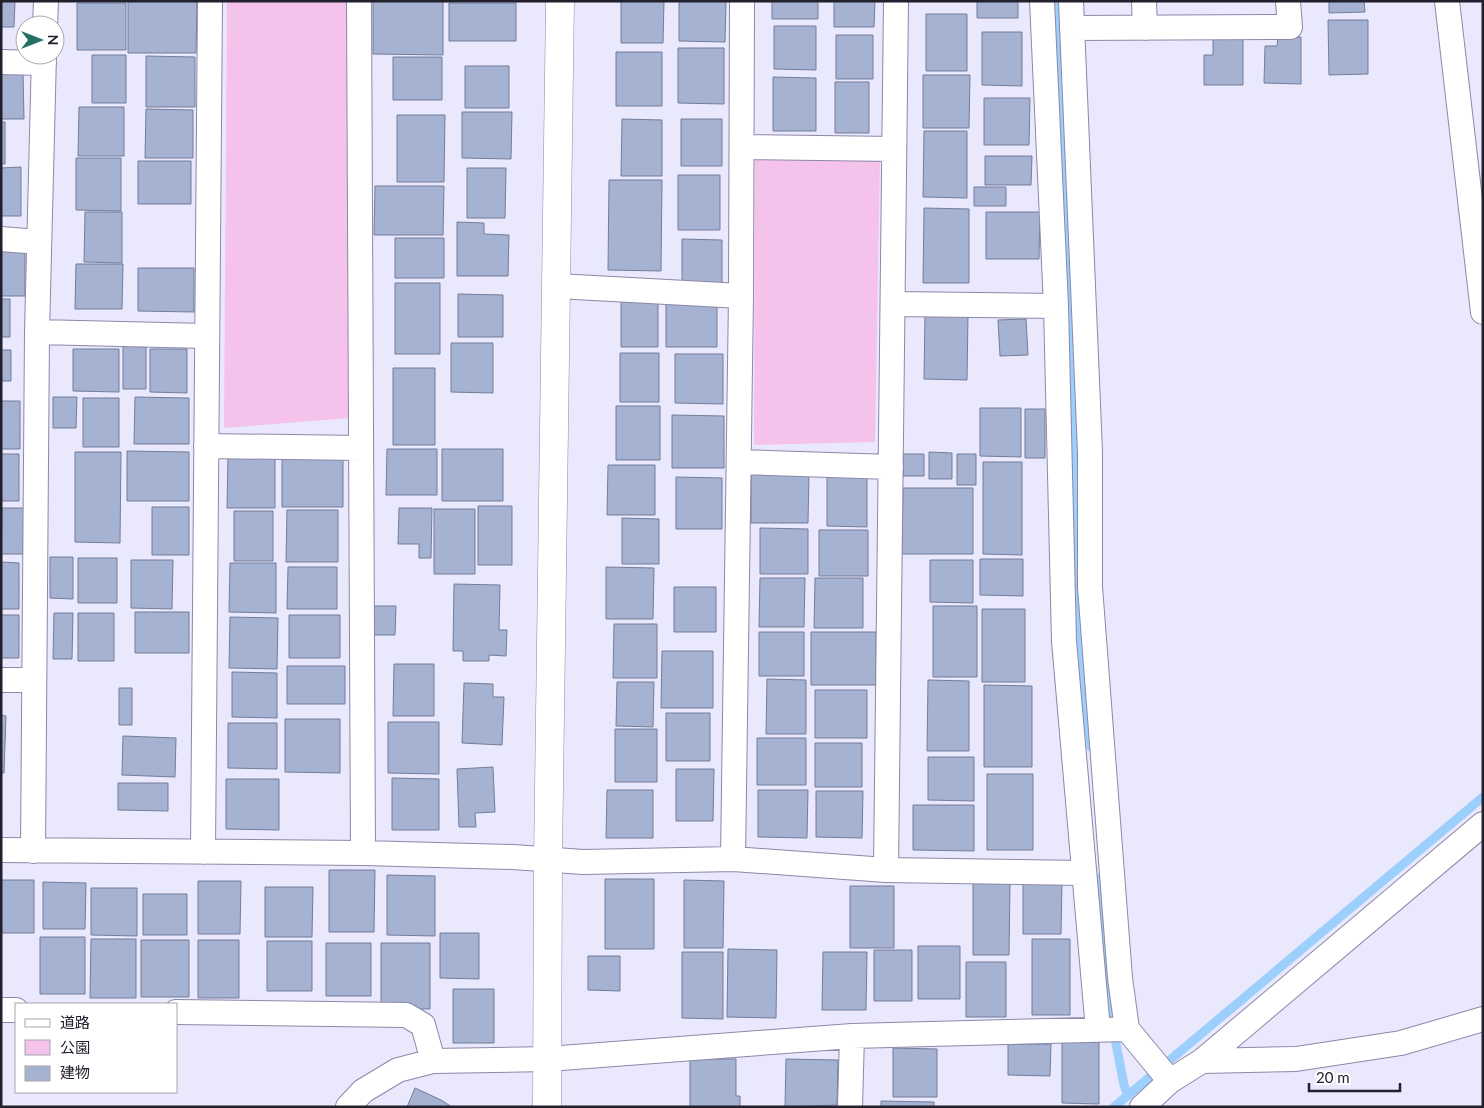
<svg xmlns="http://www.w3.org/2000/svg" width="1484" height="1108" font-family="Lato,'Noto Sans JP',sans-serif">
<style>
.green{fill:#f4c2ea}
.lines{fill:none;stroke-linecap:round;stroke-linejoin:round}
.stream{stroke:#9dcffc;stroke-width:9}
.building{fill:#a6b2d1;stroke:#727d9a}
.minor-casing{stroke:#8c88a8;stroke-width:26}
.tertiary-casing{stroke:#8c88a8;stroke-width:29}
.minor{stroke:#fff;stroke-width:24}
.tertiary{stroke:#fff;stroke-width:28}
</style>
<rect width="100%" height="100%" fill="#eae8fd"/>
<path class="green" d="M 227,1 L 351,1 L 350,418 L 224,428 Z
M 755,157 L 880,160 L 875,442 L 754,445 Z"/>
<g class="lines">
<path class="stream" d="M 1058,1 L 1077,477 L 1078,630 L 1091,747
M 1100,878 L 1110,1013 L 1124,1085 L 1128,1096
M 1114,1107 L 1483,797"/>
</g>
<path class="building" d="M 1,1 L 15,1 L 14,27 L 1,27 Z
M 128,1 L 197,1 L 196,53 L 128,53 Z
M 373,1 L 443,1 L 443,55 L 373,54 Z
M 621,1 L 664,1 L 663,43 L 621,43 Z
M 679,1 L 726,1 L 725,42 L 679,41 Z
M 772,1 L 818,1 L 818,19 L 772,19 Z
M 834,1 L 875,1 L 874,27 L 834,27 Z
M 977,1 L 1018,1 L 1018,18 L 977,18 Z
M 1329,1 L 1364,1 L 1365,12 L 1329,13 Z
M 77,3 L 126,3 L 126,50 L 77,50 Z
M 449,3 L 516,3 L 516,41 L 449,41 Z
M 926,14 L 967,14 L 967,71 L 926,71 Z
M 1328,20 L 1368,20 L 1368,74 L 1329,75 Z
M 774,26 L 816,26 L 816,70 L 774,69 Z
M 982,32 L 1022,32 L 1022,86 L 982,85 Z
M 836,35 L 873,35 L 873,79 L 836,79 Z
M 1213,36 L 1243,36 L 1243,85 L 1204,85 L 1204,55 L 1213,55 Z
M 1278,37 L 1301,37 L 1301,84 L 1264,83 L 1265,46 L 1277,46 Z
M 678,48 L 724,48 L 724,104 L 678,103 Z
M 616,52 L 662,52 L 662,106 L 616,106 Z
M 92,55 L 126,55 L 126,103 L 92,103 Z
M 146,56 L 195,57 L 195,107 L 146,107 Z
M 393,57 L 442,57 L 442,100 L 393,100 Z
M 465,66 L 509,66 L 509,108 L 465,108 Z
M 1,73 L 23,73 L 24,119 L 1,119 Z
M 923,75 L 970,75 L 969,128 L 923,128 Z
M 773,77 L 816,78 L 816,131 L 773,131 Z
M 835,82 L 869,82 L 869,133 L 835,133 Z
M 984,98 L 1030,98 L 1029,145 L 984,145 Z
M 79,107 L 124,107 L 124,156 L 78,156 Z
M 146,109 L 193,110 L 193,158 L 145,158 Z
M 462,112 L 512,112 L 511,159 L 462,158 Z
M 397,115 L 445,115 L 444,182 L 397,182 Z
M 622,119 L 662,120 L 662,176 L 621,176 Z
M 681,119 L 722,119 L 722,166 L 681,166 Z
M 1,122 L 5,122 L 5,164 L 1,164 Z
M 924,131 L 967,131 L 967,198 L 923,197 Z
M 985,156 L 1032,156 L 1031,185 L 985,185 Z
M 76,158 L 121,158 L 121,211 L 76,210 Z
M 138,161 L 191,161 L 191,204 L 138,204 Z
M 21,167 L 21,216 L 1,216 L 1,168 Z
M 467,168 L 506,168 L 505,218 L 467,218 Z
M 678,175 L 720,175 L 720,230 L 678,230 Z
M 609,180 L 662,180 L 661,271 L 608,270 Z
M 375,186 L 444,186 L 443,235 L 374,235 Z
M 974,187 L 1006,187 L 1006,206 L 974,206 Z
M 924,208 L 969,209 L 969,283 L 923,283 Z
M 85,212 L 122,212 L 122,263 L 84,262 Z
M 986,212 L 1040,212 L 1039,259 L 986,259 Z
M 457,222 L 484,223 L 484,234 L 509,235 L 508,276 L 457,276 Z
M 395,238 L 444,238 L 444,278 L 395,278 Z
M 682,239 L 722,240 L 722,286 L 682,286 Z
M 1,245 L 25,246 L 25,296 L 1,296 Z
M 76,264 L 123,264 L 122,309 L 75,309 Z
M 138,268 L 194,268 L 194,312 L 138,311 Z
M 395,283 L 440,283 L 440,354 L 395,354 Z
M 458,294 L 503,295 L 503,337 L 458,337 Z
M 621,297 L 658,297 L 658,347 L 621,347 Z
M 1,299 L 10,299 L 10,337 L 1,337 Z
M 666,299 L 717,299 L 717,347 L 666,347 Z
M 925,315 L 968,315 L 967,380 L 924,379 Z
M 1026,319 L 1028,355 L 1000,356 L 998,320 Z
M 451,343 L 493,343 L 493,393 L 451,392 Z
M 123,346 L 146,347 L 146,389 L 123,389 Z
M 73,349 L 119,349 L 119,392 L 73,391 Z
M 150,349 L 187,349 L 187,393 L 150,392 Z
M 1,350 L 11,350 L 11,381 L 1,381 Z
M 620,353 L 659,353 L 659,402 L 620,402 Z
M 675,354 L 723,354 L 723,404 L 675,403 Z
M 393,368 L 435,368 L 435,445 L 393,445 Z
M 53,397 L 77,397 L 76,428 L 53,428 Z
M 135,397 L 189,398 L 189,444 L 134,444 Z
M 83,398 L 119,398 L 119,447 L 83,447 Z
M 1,401 L 20,401 L 20,449 L 1,449 Z
M 616,406 L 660,406 L 660,460 L 616,460 Z
M 980,408 L 1021,408 L 1021,457 L 980,456 Z
M 1025,409 L 1045,409 L 1045,458 L 1025,458 Z
M 672,415 L 724,416 L 724,468 L 672,468 Z
M 387,449 L 437,449 L 437,495 L 386,495 Z
M 442,449 L 503,449 L 503,501 L 442,501 Z
M 127,451 L 189,452 L 189,501 L 127,501 Z
M 75,452 L 121,452 L 120,543 L 75,542 Z
M 929,452 L 952,453 L 952,479 L 929,479 Z
M 1,454 L 19,454 L 19,501 L 1,501 Z
M 903,454 L 924,454 L 924,476 L 903,476 Z
M 957,454 L 976,454 L 976,485 L 957,485 Z
M 228,455 L 275,455 L 275,508 L 227,508 Z
M 282,457 L 343,457 L 343,507 L 282,507 Z
M 983,462 L 1022,462 L 1022,555 L 983,554 Z
M 608,465 L 655,465 L 655,515 L 607,515 Z
M 751,474 L 809,474 L 808,523 L 751,523 Z
M 676,477 L 722,478 L 722,529 L 676,529 Z
M 827,477 L 867,477 L 867,527 L 827,526 Z
M 903,488 L 973,488 L 973,554 L 902,554 Z
M 478,506 L 512,506 L 512,565 L 478,565 Z
M 152,507 L 189,507 L 189,555 L 152,555 Z
M 2,508 L 24,508 L 23,554 L 1,554 Z
M 399,508 L 432,508 L 431,558 L 419,558 L 419,544 L 398,544 Z
M 434,509 L 475,509 L 475,574 L 434,574 Z
M 287,510 L 338,510 L 338,562 L 286,562 Z
M 234,511 L 273,511 L 273,561 L 234,561 Z
M 622,518 L 659,519 L 659,564 L 622,564 Z
M 760,528 L 808,529 L 808,574 L 760,574 Z
M 819,530 L 868,530 L 868,576 L 819,576 Z
M 50,557 L 73,557 L 73,599 L 50,598 Z
M 78,558 L 117,558 L 117,603 L 78,603 Z
M 980,559 L 1023,559 L 1023,596 L 980,595 Z
M 131,560 L 173,560 L 172,609 L 131,608 Z
M 930,560 L 973,560 L 973,603 L 930,602 Z
M 1,562 L 19,563 L 19,609 L 1,609 Z
M 230,563 L 276,563 L 276,613 L 229,612 Z
M 288,567 L 337,567 L 337,609 L 287,609 Z
M 606,567 L 654,568 L 653,619 L 606,619 Z
M 760,578 L 805,578 L 804,627 L 759,627 Z
M 815,578 L 863,578 L 863,628 L 814,628 Z
M 454,584 L 500,585 L 499,630 L 507,630 L 506,656 L 489,655 L 489,661 L 463,661 L 463,651 L 453,651 Z
M 674,587 L 716,587 L 716,632 L 674,632 Z
M 374,606 L 396,606 L 395,635 L 374,635 Z
M 933,606 L 977,606 L 977,677 L 933,677 Z
M 982,609 L 1025,609 L 1025,682 L 982,682 Z
M 135,612 L 189,612 L 189,653 L 135,653 Z
M 54,613 L 73,613 L 72,659 L 53,659 Z
M 78,613 L 114,613 L 114,661 L 78,661 Z
M 1,615 L 19,615 L 19,658 L 1,658 Z
M 289,615 L 340,615 L 340,658 L 289,658 Z
M 230,617 L 278,618 L 277,669 L 229,668 Z
M 614,624 L 657,624 L 657,678 L 613,678 Z
M 759,632 L 804,632 L 804,676 L 759,676 Z
M 811,632 L 876,632 L 876,685 L 811,685 Z
M 662,651 L 713,651 L 713,708 L 661,708 Z
M 394,664 L 434,664 L 434,716 L 393,716 Z
M 287,666 L 345,666 L 345,704 L 287,704 Z
M 232,672 L 277,673 L 277,718 L 232,717 Z
M 767,679 L 806,680 L 806,734 L 766,734 Z
M 928,680 L 969,681 L 969,751 L 927,751 Z
M 617,682 L 654,682 L 653,727 L 616,726 Z
M 464,683 L 493,684 L 493,697 L 504,697 L 502,745 L 462,743 Z
M 984,685 L 1032,686 L 1032,767 L 984,767 Z
M 119,688 L 132,688 L 132,725 L 119,725 Z
M 815,690 L 867,690 L 867,738 L 815,738 Z
M 666,713 L 710,713 L 710,761 L 666,761 Z
M 1,715 L 6,716 L 4,773 L 1,773 Z
M 285,719 L 340,719 L 340,773 L 285,772 Z
M 388,722 L 439,722 L 439,774 L 388,773 Z
M 228,723 L 277,723 L 277,769 L 228,768 Z
M 615,729 L 657,729 L 657,782 L 615,782 Z
M 123,736 L 176,738 L 175,777 L 122,775 Z
M 757,738 L 806,738 L 806,785 L 757,785 Z
M 815,743 L 862,743 L 862,787 L 815,787 Z
M 928,757 L 974,757 L 974,801 L 928,800 Z
M 493,767 L 495,812 L 475,813 L 476,827 L 459,827 L 457,769 Z
M 676,769 L 714,769 L 713,821 L 676,821 Z
M 987,774 L 1033,774 L 1033,850 L 987,850 Z
M 392,778 L 439,779 L 439,830 L 392,830 Z
M 226,779 L 279,779 L 279,830 L 226,829 Z
M 118,783 L 168,783 L 168,811 L 118,810 Z
M 607,790 L 653,790 L 653,838 L 606,838 Z
M 758,790 L 808,790 L 807,838 L 758,837 Z
M 816,791 L 863,791 L 862,838 L 816,837 Z
M 913,805 L 974,805 L 974,851 L 913,850 Z
M 329,870 L 375,870 L 374,932 L 329,932 Z
M 387,875 L 435,876 L 435,936 L 387,935 Z
M 605,879 L 654,879 L 654,949 L 605,949 Z
M 1,880 L 34,880 L 34,933 L 1,933 Z
M 684,880 L 724,881 L 723,948 L 684,948 Z
M 198,881 L 241,881 L 240,934 L 198,934 Z
M 1023,881 L 1062,881 L 1061,934 L 1023,934 Z
M 43,882 L 86,883 L 85,929 L 43,929 Z
M 973,883 L 1010,883 L 1009,955 L 973,955 Z
M 850,886 L 894,886 L 894,948 L 850,948 Z
M 265,887 L 313,887 L 312,937 L 265,937 Z
M 91,888 L 137,888 L 137,936 L 91,935 Z
M 143,894 L 187,894 L 187,935 L 143,935 Z
M 440,933 L 479,933 L 479,979 L 440,978 Z
M 40,937 L 85,937 L 85,994 L 40,994 Z
M 91,939 L 136,939 L 136,998 L 90,998 Z
M 1032,939 L 1070,939 L 1070,1015 L 1032,1015 Z
M 141,940 L 189,940 L 189,997 L 141,997 Z
M 198,940 L 239,940 L 239,998 L 198,998 Z
M 267,941 L 312,941 L 312,991 L 267,991 Z
M 326,943 L 371,943 L 371,996 L 326,996 Z
M 381,943 L 430,943 L 430,1009 L 381,1009 Z
M 918,946 L 960,946 L 960,999 L 918,999 Z
M 728,949 L 777,950 L 776,1018 L 727,1017 Z
M 874,950 L 912,950 L 912,1001 L 874,1001 Z
M 682,952 L 723,952 L 723,1019 L 682,1018 Z
M 823,952 L 867,952 L 866,1010 L 822,1010 Z
M 588,956 L 620,956 L 620,991 L 588,990 Z
M 966,962 L 1006,962 L 1006,1017 L 966,1017 Z
M 453,989 L 494,989 L 494,1043 L 453,1043 Z
M 1062,1042 L 1099,1042 L 1099,1104 L 1062,1103 Z
M 1008,1044 L 1051,1044 L 1050,1076 L 1008,1075 Z
M 893,1048 L 937,1049 L 937,1097 L 893,1097 Z
M 690,1059 L 736,1059 L 736,1096 L 740,1096 L 740,1107 L 690,1107 Z
M 786,1059 L 838,1060 L 837,1105 L 785,1107 Z
M 415,1088 L 441,1100 L 452,1107 L 407,1107 Z
M 881,1101 L 934,1102 L 934,1107 L 881,1107 Z"/>
<g class="lines">
<g class="minor-casing">
<path id="minor" d="M 359,1 L 363,853
M 1042,1 L 1056,306 L 1064,641 L 1098,1030
M 1071,1 L 1090,452 L 1090,587 L 1120,978 L 1127,1029
M 1144,1 L 1145,28
M 1447,1 L 1483,312
M 45,25 L 46,1
M 1072,28 L 1290,27 L 1288,1
M 1,62 L 44,63
M 742,147 L 894,149
M 1,239 L 39,242
M 557,286 L 741,296
M 893,304 L 1056,306
M 37,332 L 207,336
M 206,446 L 361,448
M 739,462 L 891,467
M 1,680 L 34,680
M 1,850 L 363,853 L 513,857 L 583,862 L 733,859 L 886,870 L 1084,873
M 33,851 L 37,332 L 44,55
M 203,852 L 210,1
M 733,859 L 741,296 L 742,1
M 886,870 L 896,1
M 1,1010 L 16,1010
M 176,1012 L 406,1015 L 423,1025 L 433,1061
M 1202,1061 L 1296,1059 L 1401,1043 L 1483,1019
M 348,1107 L 363,1091 L 398,1070 L 433,1061 L 548,1059 L 852,1036 L 1127,1029 L 1170,1081
M 850,1107 L 852,1036
M 1142,1107 L 1170,1081 L 1202,1061 L 1483,824"/>
</g>
<g class="tertiary-casing">
<path id="tertiary" d="M 547,1107 L 548,859 L 560,1"/>
</g>
<use href="#minor" class="minor"/>
<use href="#tertiary" class="tertiary"/>
</g>
<rect width="1484" height="1108" fill="none" stroke="#21202c" stroke-width="5"/>
<rect x="15" y="1003" width="162" height="90" fill="#ffffff" stroke="#a6a6ab"/>
<rect x="25" y="1019" width="25" height="8" fill="#ffffff" stroke="#a6a6ab"/>
<text x="60" y="1028" font-size="15" fill="#21202c">道路</text>
<rect x="25" y="1040" width="25" height="15" fill="#f4c2ea" stroke="#a6a6ab"/>
<text x="60" y="1053" font-size="15" fill="#21202c">公園</text>
<rect x="25" y="1066" width="25" height="15" fill="#a6b2d1" stroke="#a6a6ab"/>
<text x="60" y="1078" font-size="15" fill="#21202c">建物</text>
<g transform="translate(40 40) rotate(90)"><circle r="24" fill="#ffffff" stroke="#a6a6ab"/>
<path d="M0-4L9 19L0 12L-9 19Z" fill="#266d63"/>
<text y="-8" font-size="14" font-weight="bold" text-anchor="middle" fill="#21202c">N</text>
</g>
<path d="M1309 1083v8h91v-8" fill="none" stroke="#21202c" stroke-width="2.5"/>
<text x="1316" y="1083" font-size="15" fill="#21202c" stroke="#ffffff" stroke-width="4" paint-order="stroke">20 m</text>
</svg>
